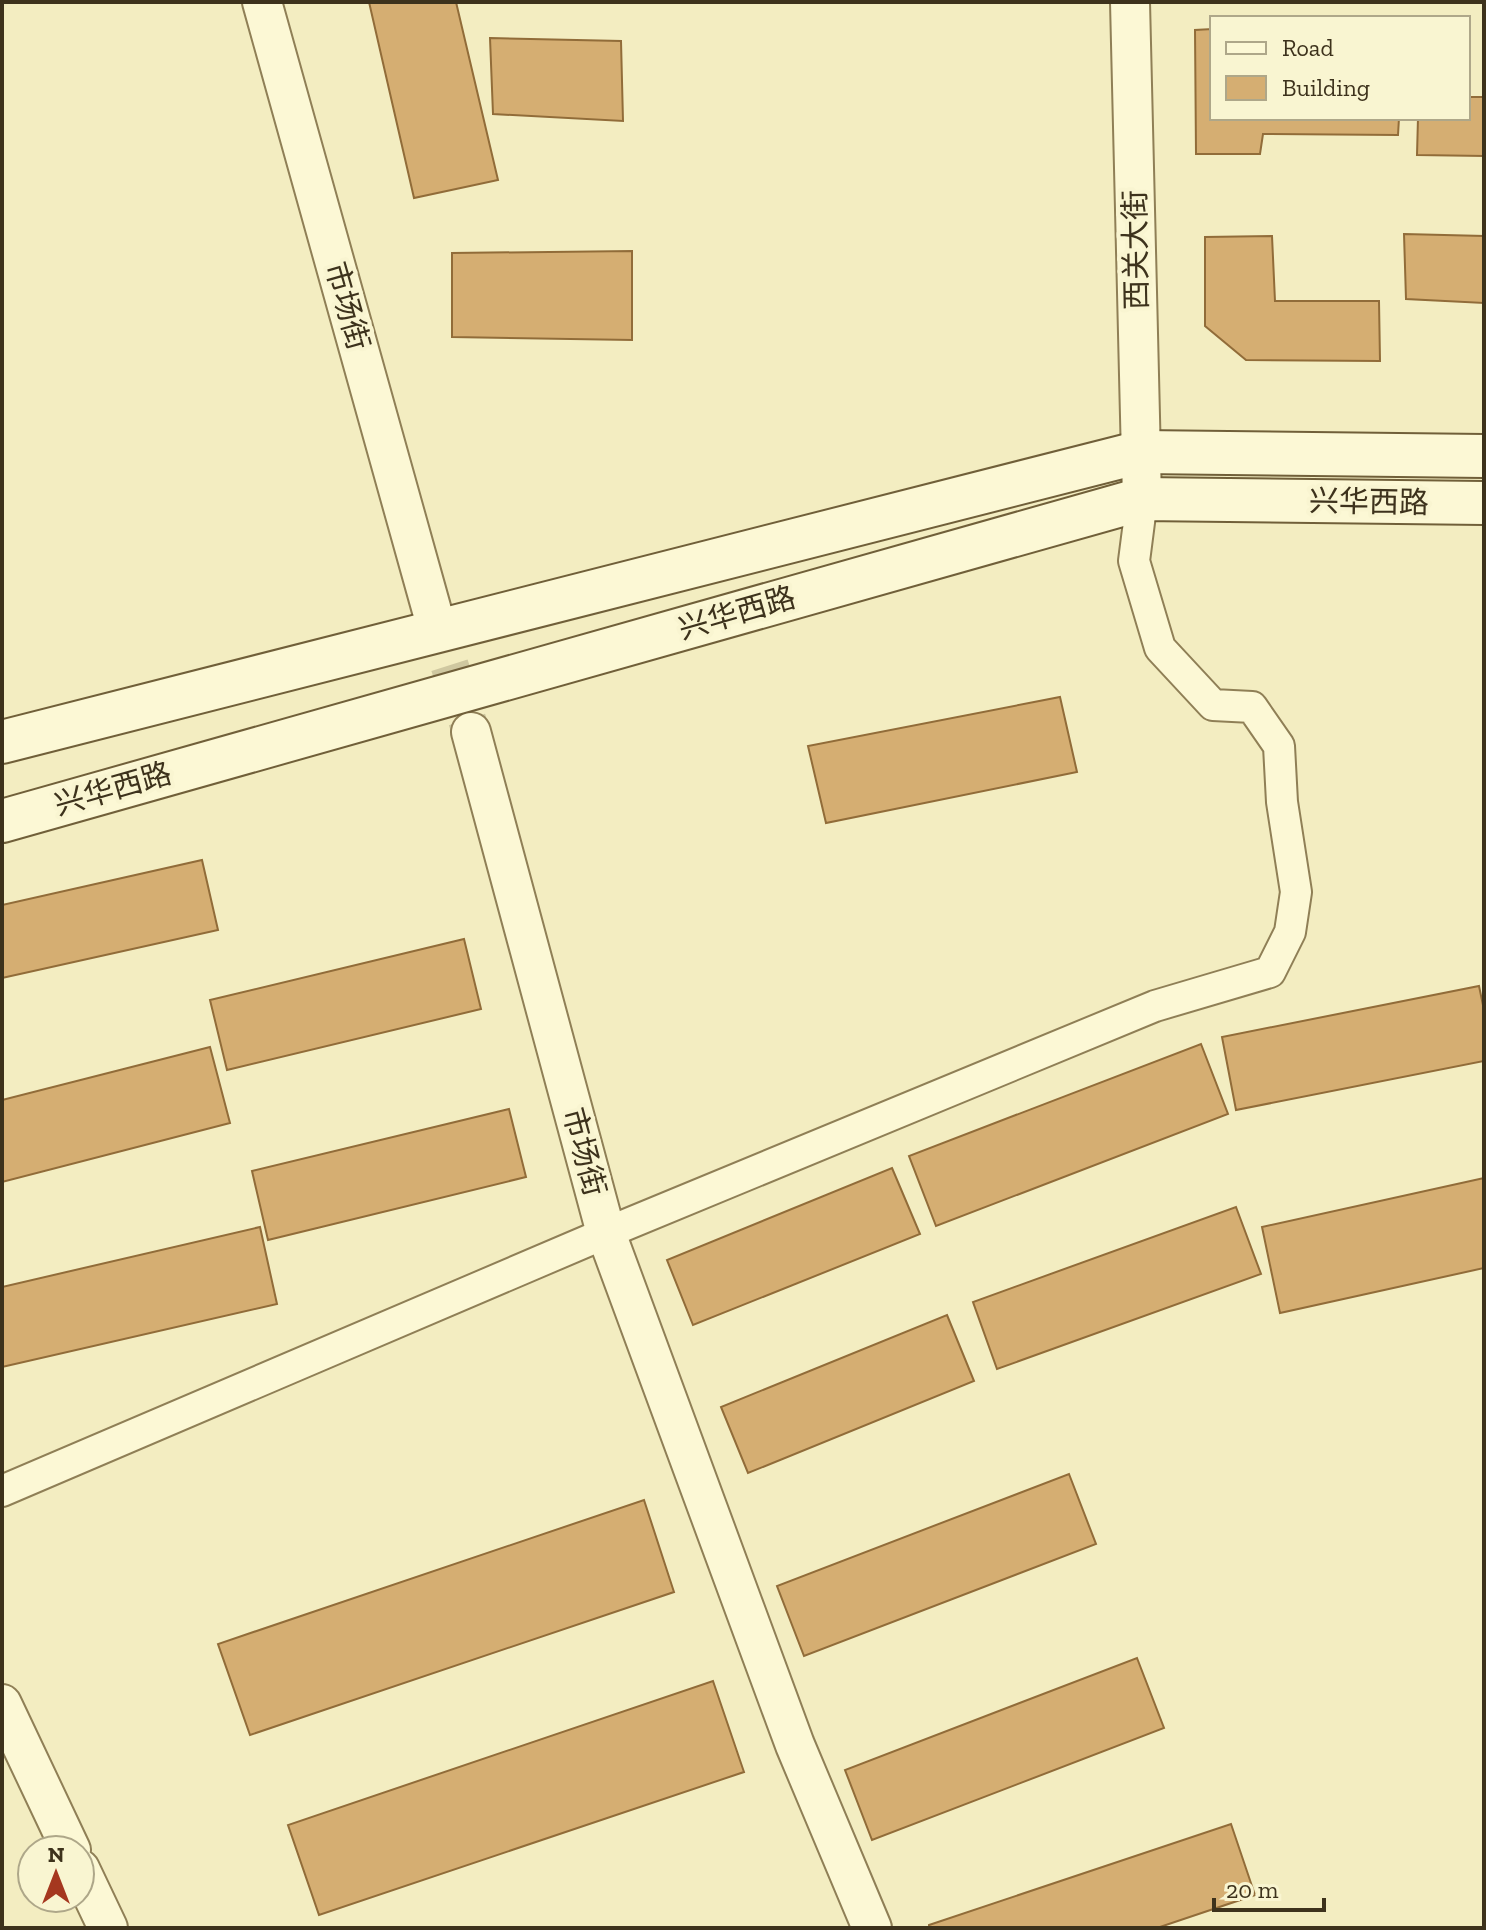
<svg xmlns="http://www.w3.org/2000/svg" width="1486" height="1930" font-family="'Zilla Slab','Noto Sans SC',serif">
<style>
.building{fill:#d5ae72;stroke:#916c39;stroke-width:2}
.lines{fill:none;stroke-linecap:round;stroke-linejoin:round}
.tertiary-tunnel{stroke:#cfc8a0;stroke-width:38;stroke-dasharray:38 19;stroke-linecap:butt}
.minor-casing{stroke:#8f7f56;stroke-width:34}
.tertiary-casing{stroke:#8f7f56;stroke-width:42}
.secondary-casing{stroke:#705f39;stroke-width:46}
.minor{stroke:#fcf8d5;stroke-width:30}
.tertiary{stroke:#fcf8d5;stroke-width:38}
.secondary{stroke:#fcf8d5;stroke-width:42}
.labels{text-anchor:middle;stroke-width:8;stroke-linejoin:round;paint-order:stroke}
.street-label{font-size:30px;fill:#3d321c;stroke:#f9f5d1}
</style>
<rect width="100%" height="100%" fill="#f3edc1"/>
<path class="building" d="M 369,2 L 456,2 L 498,180 L 414,198 Z
M 1212,29 L 1212,118 L 1399,118 L 1398,135 L 1263,134 L 1260,154 L 1196,154 L 1195,30 Z
M 490,38 L 621,41 L 623,121 L 493,114 Z
M 1468,97 L 1484,97 L 1484,156 L 1417,155 L 1418,118 L 1468,118 Z
M 1404,234 L 1484,236 L 1484,303 L 1406,299 Z
M 1272,236 L 1275,301 L 1379,301 L 1380,361 L 1246,360 L 1205,326 L 1205,237 Z
M 632,251 L 632,340 L 452,337 L 452,253 Z
M 1060,697 L 1077,772 L 826,823 L 808,746 Z
M 202,860 L 218,930 L 2,978 L 2,905 Z
M 464,939 L 481,1009 L 227,1070 L 210,1000 Z
M 1479,986 L 1484,1010 L 1484,1061 L 1236,1110 L 1222,1037 Z
M 1201,1044 L 1228,1114 L 936,1226 L 909,1156 Z
M 210,1047 L 230,1123 L 2,1182 L 2,1100 Z
M 509,1109 L 526,1177 L 268,1240 L 252,1171 Z
M 892,1168 L 920,1234 L 693,1325 L 667,1260 Z
M 1484,1178 L 1484,1268 L 1280,1313 L 1262,1227 Z
M 1236,1207 L 1261,1274 L 997,1369 L 973,1302 Z
M 260,1227 L 277,1304 L 2,1367 L 2,1287 Z
M 947,1315 L 974,1381 L 748,1473 L 721,1407 Z
M 1069,1474 L 1096,1544 L 804,1656 L 777,1586 Z
M 644,1500 L 674,1592 L 250,1735 L 218,1644 Z
M 1137,1658 L 1164,1728 L 872,1840 L 845,1770 Z
M 713,1681 L 744,1772 L 319,1915 L 288,1825 Z
M 1231,1824 L 1255,1895 L 1157,1928 L 929,1928 L 929,1925 Z"/>
<g class="lines">
<path class="tertiary-tunnel" d="M 432,611 L 471,732"/>
<g class="minor-casing">
<path id="minor" d="M 2,1491 L 606,1233 L 1155,1006 L 1270,972 L 1290,932 L 1296,892 L 1282,802 L 1279,746 L 1252,707 L 1213,705 L 1160,648 L 1134,561 L 1142,499"/>
</g>
<g class="tertiary-casing">
<path id="tertiary" d="M 262,2 L 432,611
M 1130,2 L 1142,499
M 471,732 L 606,1233 L 795,1745 L 872,1928
M 2,1704 L 71,1850
M 80,1869 L 108,1928"/>
</g>
<g class="secondary-casing">
<path id="secondary" d="M 2,742 L 1141,452 L 1484,456
M 2,821 L 1142,499 L 1484,503"/>
</g>
<use href="#minor" class="minor"/>
<use href="#tertiary" class="tertiary"/>
<use href="#secondary" class="secondary"/>
</g>
<g class="labels">
<g class="street-label">
<text transform="translate(1136 250) rotate(-91)" y="10">西关大街</text>
<text transform="translate(347 306) rotate(74)" y="10">市场街</text>
<text transform="translate(1369 502) rotate(1)" y="10">兴华西路</text>
<text transform="translate(737 613) rotate(-16)" y="10">兴华西路</text>
<text transform="translate(113 789) rotate(-16)" y="10">兴华西路</text>
<text transform="translate(584 1152) rotate(75)" y="10">市场街</text>
</g>
</g>
<rect width="1486" height="1930" fill="none" stroke="#3d321c" stroke-width="8"/>
<rect x="1210" y="16" width="260" height="104" fill="#f9f5d1" stroke="#aea789" stroke-width="2"/>
<rect x="1226" y="42" width="40" height="12" fill="#fcf8d5" stroke="#aea789" stroke-width="2"/>
<text x="1282" y="56" font-size="24" fill="#3d321c">Road</text>
<rect x="1226" y="76" width="40" height="24" fill="#d5ae72" stroke="#aea789" stroke-width="2"/>
<text x="1282" y="96" font-size="24" fill="#3d321c">Building</text>
<g transform="translate(56 1874)"><circle r="38" fill="#f9f5d1" stroke="#aea789" stroke-width="2"/>
<path d="M0-6L14 30L0 20L-14 30Z" fill="#a5371f"/>
<text y="-12" font-size="22" font-weight="bold" text-anchor="middle" fill="#3d321c">N</text>
</g>
<path d="M1214 1898v12h110v-12" fill="none" stroke="#3d321c" stroke-width="4"/>
<text x="1226" y="1898" font-size="24" fill="#3d321c" stroke="#f9f5d1" stroke-width="6" paint-order="stroke">20 m</text>
</svg>
